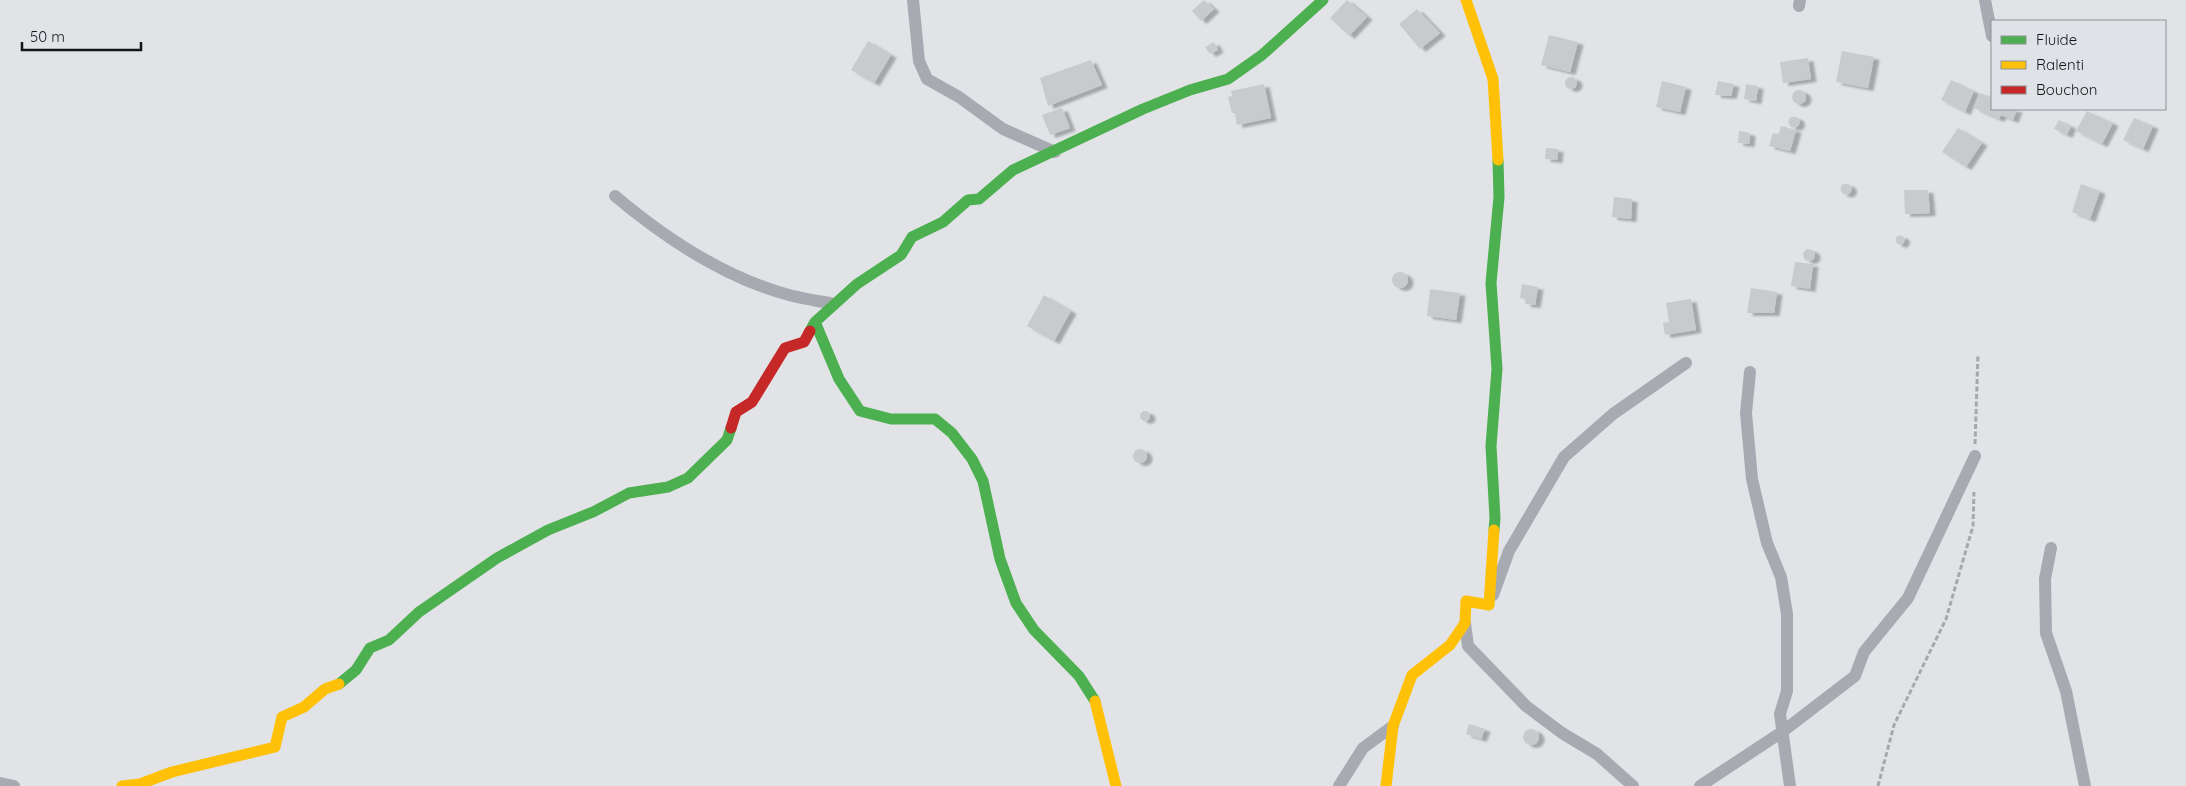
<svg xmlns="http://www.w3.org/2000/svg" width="2186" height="786" font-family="Quicksand,sans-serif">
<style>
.building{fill:#c8cacc;filter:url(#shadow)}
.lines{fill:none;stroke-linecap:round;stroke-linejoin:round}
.path{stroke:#a6a8ad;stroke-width:3;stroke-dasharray:5 2.5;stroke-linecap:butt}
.street{stroke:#a8aab2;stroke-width:12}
.fast{stroke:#4caf50;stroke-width:11}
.slow{stroke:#ffc107;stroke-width:11}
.jam{stroke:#c62828;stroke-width:11}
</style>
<defs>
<filter id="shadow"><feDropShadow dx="5.5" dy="3" stdDeviation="1" flood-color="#0004"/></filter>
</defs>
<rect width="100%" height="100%" fill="#e1e3e6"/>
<path class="building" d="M 1204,0 L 1214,9 L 1201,21 L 1192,11 Z
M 1347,0 L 1367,17 L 1349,36 L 1330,18 Z
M 1417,9 L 1440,33 L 1420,49 L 1399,24 Z
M 1549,35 L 1578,42 L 1570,72 L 1541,65 Z
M 868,41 L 891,55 L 874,83 L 851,70 Z
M 1214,42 L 1218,50 L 1210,54 L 1205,47 Z
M 1842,51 L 1874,57 L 1868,88 L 1836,82 Z
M 1808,58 L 1811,79 L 1783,83 L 1780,62 Z
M 1091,60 L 1102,85 L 1048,106 L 1040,78 Z
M1565 83a6 6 0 1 1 12 0a6 6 0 1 1-12 0Z
M 1951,80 L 1974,91 L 1965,112 L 1941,100 Z
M 1662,81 L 1686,87 L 1680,112 L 1656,107 Z
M 1718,81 L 1734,84 L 1731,96 L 1715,95 Z
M 1264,84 L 1271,118 L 1237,125 L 1235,113 L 1232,113 L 1228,97 L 1232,96 L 1231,91 Z
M 1746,84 L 1758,86 L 1756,101 L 1744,99 Z
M1792 97a7 7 0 1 1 14 0a7 7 0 1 1-14 0Z
M 1981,93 L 1992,98 L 1992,109 L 2017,109 L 2013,120 L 2001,115 L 1999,119 L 1974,108 Z
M 1062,108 L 1070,128 L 1050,135 L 1042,115 Z
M 2087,111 L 2113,123 L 2102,144 L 2076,131 Z
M1788.5 122a5.5 5.5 0 1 1 11 0a5.5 5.5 0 1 1-11 0Z
M 2134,118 L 2153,126 L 2143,149 L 2123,140 Z
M 2059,120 L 2071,126 L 2067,135 L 2054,129 Z
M 1781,126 L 1796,130 L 1790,151 L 1769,146 L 1773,133 L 1779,134 Z
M 1958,128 L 1982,143 L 1966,167 L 1942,152 Z
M 1739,131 L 1750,133 L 1749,144 L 1738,143 Z
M 1546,148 L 1558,149 L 1557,160 L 1545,159 Z
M1840.5 189a5.5 5.5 0 1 1 11 0a5.5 5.5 0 1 1-11 0Z
M 2081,184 L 2100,191 L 2090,219 L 2072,212 Z
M 1904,190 L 1928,190 L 1930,213 L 1905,214 Z
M 1614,197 L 1632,199 L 1631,219 L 1612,217 Z
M1895.5 240a4.5 4.5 0 1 1 9 0a4.5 4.5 0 1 1-9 0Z
M1803 255a6 6 0 1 1 12 0a6 6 0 1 1-12 0Z
M 1795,262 L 1813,264 L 1810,289 L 1791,286 Z
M1392 280a8 8 0 1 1 16 0a8 8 0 1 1-16 0Z
M 1522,284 L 1538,287 L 1535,305 L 1525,304 L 1526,299 L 1520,298 Z
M 1751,288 L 1777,292 L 1774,313 L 1747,313 Z
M 1430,289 L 1460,293 L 1456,320 L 1427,316 Z
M 1044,295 L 1071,311 L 1054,341 L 1027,326 Z
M 1691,299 L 1696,330 L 1665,335 L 1663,323 L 1669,322 L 1666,303 Z
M1140 416a5 5 0 1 1 10 0a5 5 0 1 1-10 0Z
M1133 456a7 7 0 1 1 14 0a7 7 0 1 1-14 0Z
M 1469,724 L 1485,729 L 1481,739 L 1466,734 Z
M1523 737a8 8 0 1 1 16 0a8 8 0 1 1-16 0Z"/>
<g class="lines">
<path class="path" d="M 1975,444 L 1978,354
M 1878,786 L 1894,725 L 1946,619 L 1973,526 L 1974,492"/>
<path class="street" d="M 913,0 L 919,61 L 927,79 L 959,97 L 1003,129 L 1055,152
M 1985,0 L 1992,36
M 1799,6 L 1800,0
M 615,196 C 665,238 725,278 789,295 C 804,299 819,301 834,304
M 1750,372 L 1746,413 L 1752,479 L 1767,543 L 1781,577 L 1787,614 L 1787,691 L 1780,714 L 1790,786
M 2051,548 L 2045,579 L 2046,633 L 2066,691 L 2085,786
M 1493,595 L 1509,551 L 1564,457 L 1613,414 L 1686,363
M 1465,623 L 1468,646 L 1526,706 L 1562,733 L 1597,754 L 1633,786
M 0,783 L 14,786
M 1339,786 L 1363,748 L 1393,726
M 1700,786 L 1782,732 L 1855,676 L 1864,652 L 1908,598 L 1975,456"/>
<path class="fast" d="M 815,322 L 839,379 L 860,411 L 891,419 L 935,419 L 952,433 L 972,459 L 983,481 L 1000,559 L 1016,603 L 1034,630 L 1079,676 L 1095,701
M 810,331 L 815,322 L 857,284 L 901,255 L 912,237 L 943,222 L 968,200 L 979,199 L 1013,170 L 1143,109 L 1190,90 L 1228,79 L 1262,55 L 1323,0
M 1494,530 L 1495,518 L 1491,446 L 1497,369 L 1491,283 L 1499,197 L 1498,160
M 339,684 L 356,670 L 370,648 L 389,640 L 419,612 L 497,558 L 548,530 L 593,512 L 629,493 L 668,487 L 688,478 L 727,440 L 731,428"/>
<path class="slow" d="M 1466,0 L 1493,79 L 1498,160
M 1095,701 L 1116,786
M 122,786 L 140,784 L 172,772 L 275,747 L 282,717 L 304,707 L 325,689 L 339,684
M 1386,786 L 1393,726 L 1412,675 L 1450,645 L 1465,623 L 1466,601 L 1489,605 L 1494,530"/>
<path class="jam" d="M 731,428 L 736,412 L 752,402 L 785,348 L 804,342 L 810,331"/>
</g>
<rect x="1991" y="20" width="175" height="90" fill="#dfe3e8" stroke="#8d9194"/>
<rect x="2001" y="36" width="25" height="8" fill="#4caf50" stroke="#8d9194"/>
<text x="2036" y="45" font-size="15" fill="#131516">Fluide</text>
<rect x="2001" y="61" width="25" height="8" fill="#ffc107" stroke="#8d9194"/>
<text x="2036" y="70" font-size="15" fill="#131516">Ralenti</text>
<rect x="2001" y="86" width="25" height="8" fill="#c62828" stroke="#8d9194"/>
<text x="2036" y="95" font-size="15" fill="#131516">Bouchon</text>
<path d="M22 42v8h119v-8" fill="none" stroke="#131516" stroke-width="2.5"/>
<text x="30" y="42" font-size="15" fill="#131516" stroke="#dfe3e8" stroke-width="4" paint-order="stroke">50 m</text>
</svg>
